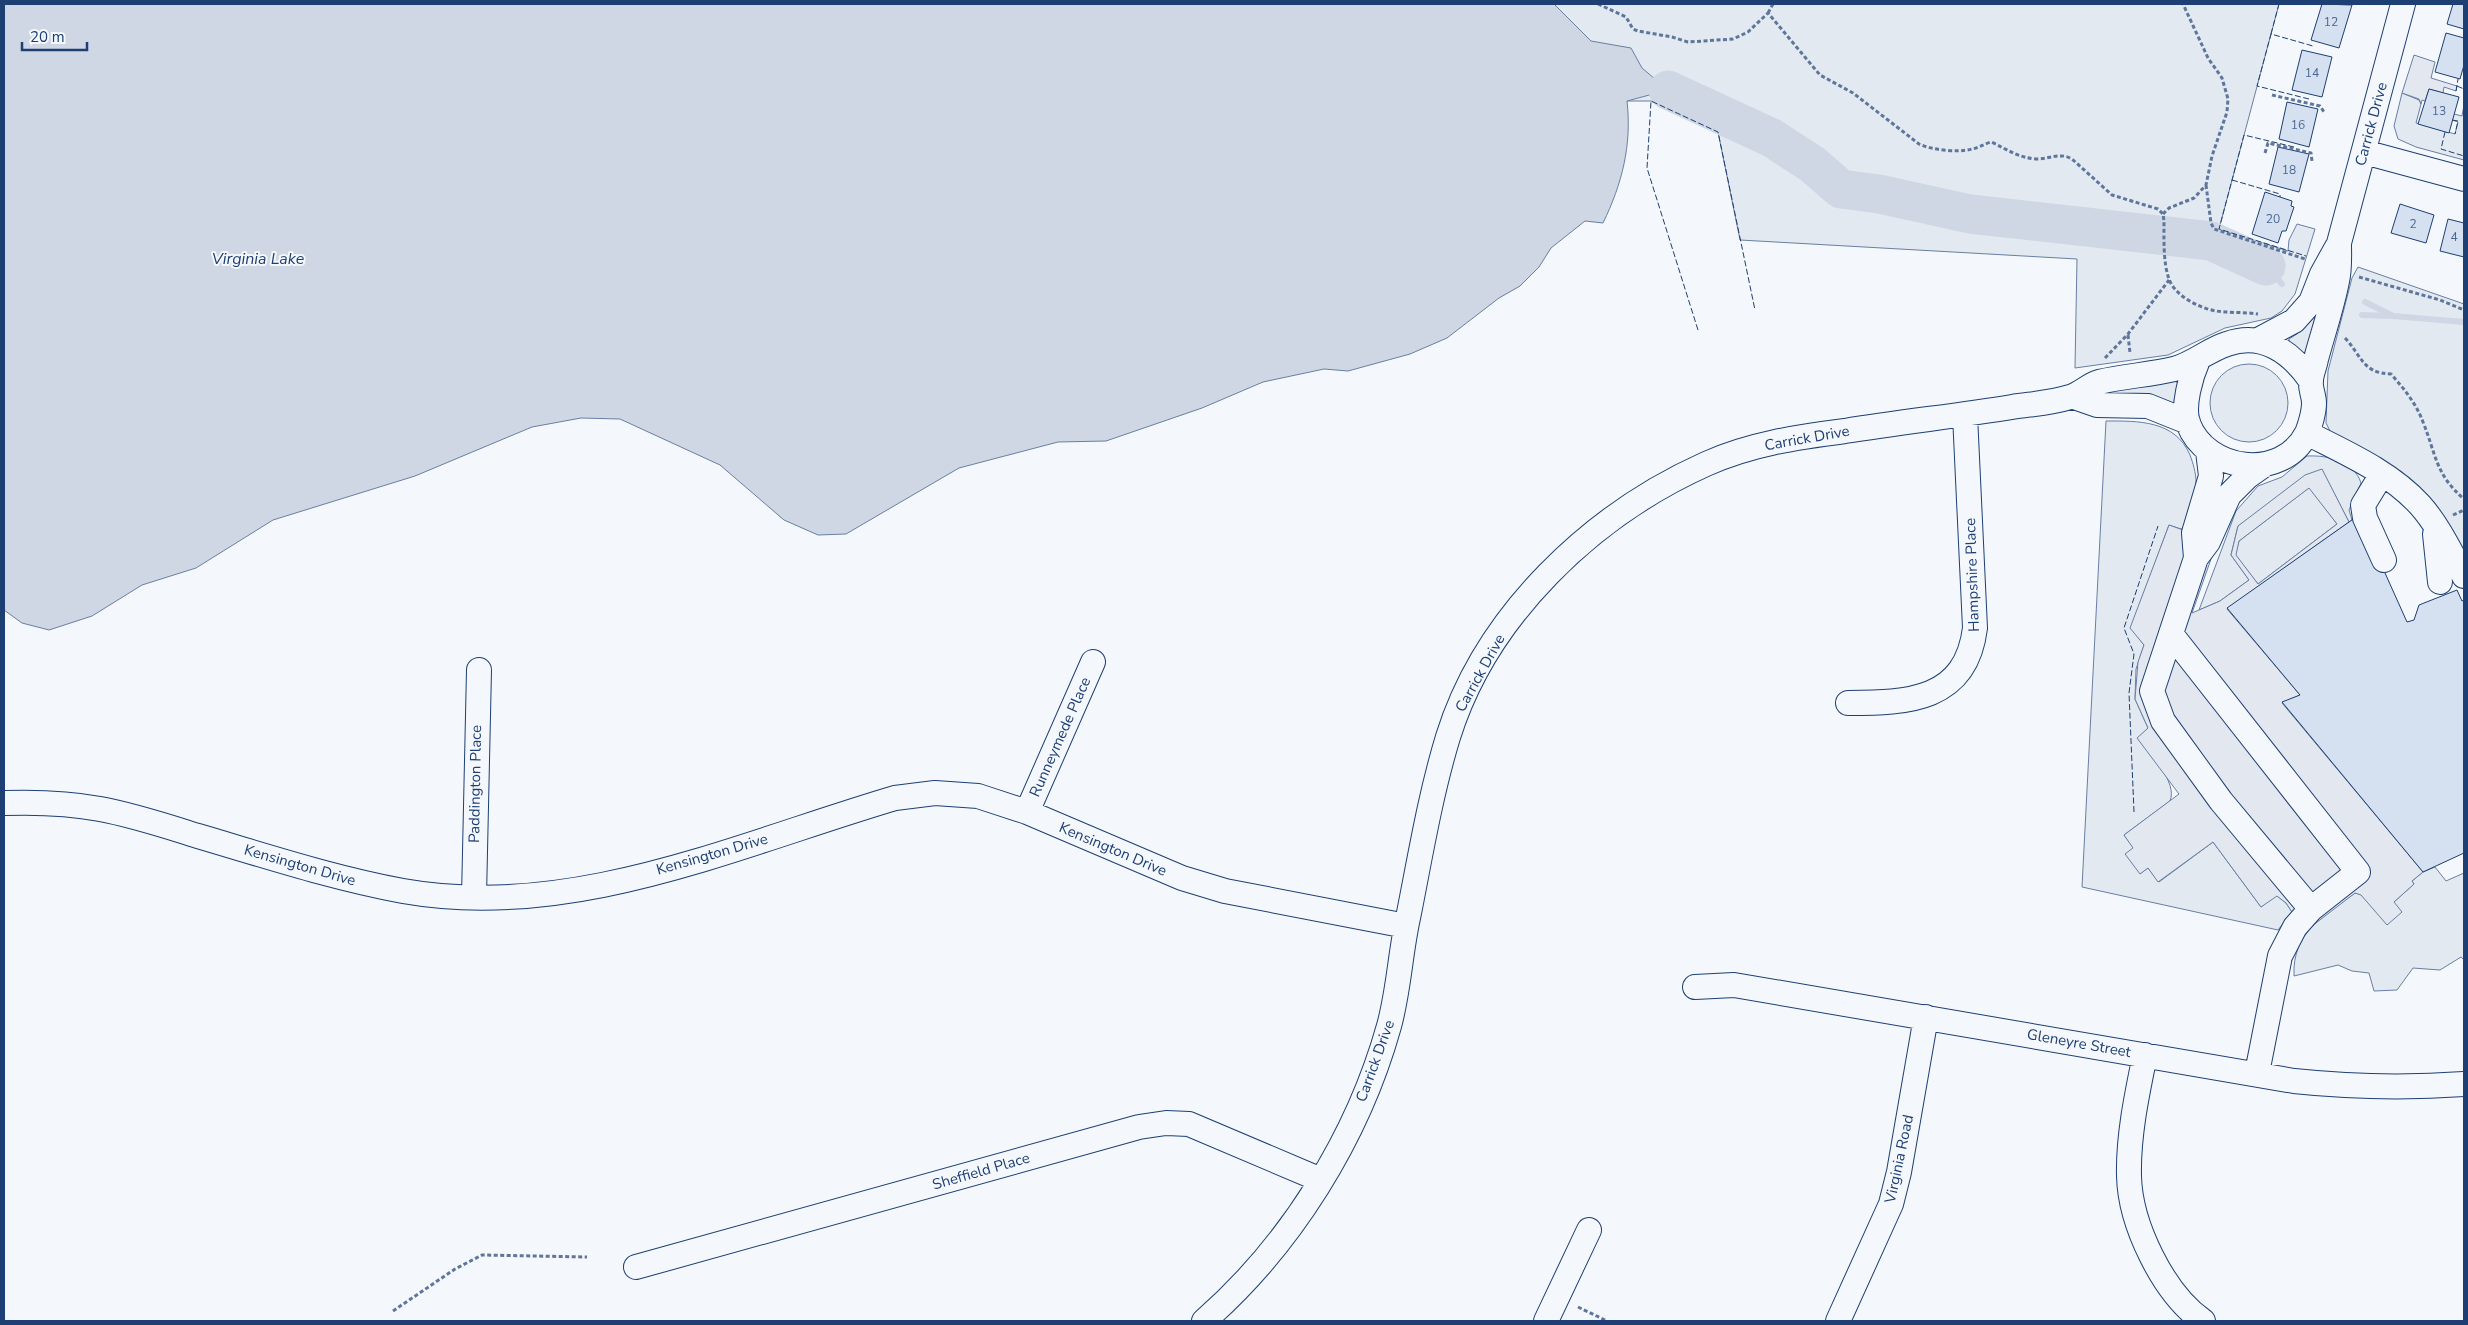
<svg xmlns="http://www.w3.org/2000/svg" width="2468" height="1325" font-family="'Nunito Sans',sans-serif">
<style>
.green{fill:#e3e9f0;stroke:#687fa3}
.parking{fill:#e3e8f0;stroke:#687fa3;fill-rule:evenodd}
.water{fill:#cfd7e4;stroke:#687fa3}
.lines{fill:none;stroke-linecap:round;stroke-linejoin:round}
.stream{stroke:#cfd7e4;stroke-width:6}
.river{stroke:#cfd7e4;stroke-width:39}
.building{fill:#d5e0f0;stroke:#1d3f73}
.minor-casing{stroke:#1d3f73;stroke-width:26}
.path{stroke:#5e769c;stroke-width:3;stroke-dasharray:4 2.5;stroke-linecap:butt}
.minor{stroke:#f4f7fb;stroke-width:24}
.fence{stroke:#1d3f73;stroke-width:1;stroke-dasharray:6 2.5;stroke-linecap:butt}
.labels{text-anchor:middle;stroke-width:4;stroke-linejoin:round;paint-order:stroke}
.number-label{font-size:12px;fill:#4b6792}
.street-label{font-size:15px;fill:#1d3f73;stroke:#f4f7fb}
.water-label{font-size:16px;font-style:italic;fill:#1d3f73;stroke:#f4f7fb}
</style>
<rect width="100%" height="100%" fill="#f4f7fb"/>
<path class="green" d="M 1554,4 L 2279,4 L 2219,229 L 2288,251 L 2289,240 L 2297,224 L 2315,229 L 2295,294 L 2282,311 L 2271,318 L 2225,328 L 2168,355 L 2075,368 L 2077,259 L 1740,240 L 1718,132 L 1651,101 L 1627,101 Z
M 2402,93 L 2419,100 L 2421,104 L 2416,123 L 2455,134 L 2458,122 L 2452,120 L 2454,114 L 2462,116 L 2464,105 L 2464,160 L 2416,147 L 2398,139 L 2394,126 Z
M 2358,267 L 2464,304 L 2464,560 L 2425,494 L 2402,472 L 2343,441 L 2330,431 L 2326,423 L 2328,371 L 2352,278 Z
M 2317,313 L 2318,316 L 2306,356 L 2289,342 L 2289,339 L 2297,334 Z
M2210 403a39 39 0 1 1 78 0a39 39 0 1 1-78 0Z
M 2175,380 L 2179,385 L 2176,403 L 2173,404 L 2156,397 L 2104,394 L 2106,391 Z
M 2106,421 C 2138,421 2175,420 2190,455 C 2193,463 2196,473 2196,482 C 2195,496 2189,513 2186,527 L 2181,529 L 2169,525 L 2131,628 L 2144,645 L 2136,669 L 2135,699 L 2148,728 L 2138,738 C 2149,753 2178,782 2170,801 L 2124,835 L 2134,848 L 2141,873 L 2148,868 L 2159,882 L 2213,842 L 2261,907 L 2276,895 L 2286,903 L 2292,912 L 2278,930 L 2082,887 Z
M 2307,456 C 2328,455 2354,461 2361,483 L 2349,510 L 2352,520 L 2349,522 L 2322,470 L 2238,526 L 2231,555 L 2249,580 L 2220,601 L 2199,610 L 2236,511 L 2258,486 L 2282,477 Z
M 2310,487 L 2337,524 L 2258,584 L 2235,555 L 2239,541 Z
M 2435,867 L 2446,881 L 2464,873 L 2464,960 L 2461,957 L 2440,970 L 2413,968 L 2397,990 L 2374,991 L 2369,973 L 2352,971 L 2338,965 L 2294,976 C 2292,932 2324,916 2355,893 L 2394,902 L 2414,884 L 2412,881 L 2423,872 Z"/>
<path class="parking" d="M 2414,55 L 2435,62 L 2431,78 L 2457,86 L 2456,91 L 2444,87 L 2443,93 L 2429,89 L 2425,101 L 2422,100 L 2421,104 L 2419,99 L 2402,93 Z
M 2322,469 L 2349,522 L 2227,609 L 2300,695 L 2282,703 L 2423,872 L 2412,881 L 2414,884 L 2394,902 L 2402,912 L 2387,925 L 2361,895 L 2355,893 L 2312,926 L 2292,912 L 2286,903 L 2277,896 L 2261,907 L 2213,842 L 2158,882 L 2148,868 L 2140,874 L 2125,854 L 2133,848 L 2124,835 L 2179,794 L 2137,738 L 2148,728 L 2135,699 L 2138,662 L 2144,645 L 2130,628 L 2169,525 L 2217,542 L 2192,613 L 2220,601 L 2249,580 L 2231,555 L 2238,526 L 2305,475 ZM 2309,488 L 2337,524 L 2258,584 L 2236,555 L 2239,541 Z"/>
<path class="water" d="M 4,4 L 1554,4 L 1591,41 L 1631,48 L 1642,68 L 1668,90 L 1627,101 C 1632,145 1622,184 1603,223 L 1585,221 L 1551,248 L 1539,267 L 1520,286 L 1499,298 L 1447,338 L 1410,354 L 1348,371 L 1324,369 L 1263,382 L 1202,408 L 1106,441 L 1058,442 L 959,468 L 846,534 L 818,535 L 784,520 L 720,465 L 620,419 L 581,418 L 532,427 L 415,476 L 273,520 L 196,568 L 142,585 L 92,616 L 49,630 L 22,623 L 4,610 Z"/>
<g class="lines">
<path class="stream" d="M 2266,266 L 2282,284
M 2268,267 L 2281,273
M 2365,302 L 2393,316 L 2464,322
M 2362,315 L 2389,316"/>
<path class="river" d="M 1668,90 L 1772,138 L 1812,164 L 1841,189 L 1879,194 L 1970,214 L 2211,241 L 2266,266"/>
</g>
<path class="building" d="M 2322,4 L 2352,5 L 2339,48 L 2311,40 Z
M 2453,4 L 2464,4 L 2464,29 L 2447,24 Z
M 2446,33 L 2464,38 L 2464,65 L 2460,79 L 2435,72 Z
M 2302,50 L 2332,57 L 2322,97 L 2292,90 Z
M 2429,89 L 2459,97 L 2449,133 L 2418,124 Z
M 2287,102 L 2318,109 L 2309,147 L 2279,139 Z
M 2278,147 L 2309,154 L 2299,192 L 2269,184 Z
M 2265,192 L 2292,201 L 2291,206 L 2294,207 L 2286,231 L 2282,231 L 2278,243 L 2252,234 Z
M 2400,204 L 2434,215 L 2426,243 L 2391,233 Z
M 2448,219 L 2464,223 L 2464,257 L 2440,251 Z
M 2359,515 L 2407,622 L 2414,620 L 2419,605 L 2457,590 L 2462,601 L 2464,600 L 2464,853 L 2423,872 L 2282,702 L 2300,695 L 2227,608 Z"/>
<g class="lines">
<g class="minor-casing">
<path id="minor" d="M 2364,152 L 2464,179
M 2258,340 L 2294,321 L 2311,302 L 2322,274 L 2337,247
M 2198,360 C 2191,376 2182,406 2188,423 C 2206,472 2282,482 2307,433 C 2310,426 2314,412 2314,403 C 2314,396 2310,388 2311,381 C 2311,374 2315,366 2316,359 C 2323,333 2332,307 2337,281 C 2340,269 2339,256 2339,243 L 2403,4
M 2074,397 L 2097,405 L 2148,406 L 2188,422
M 2307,433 C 2346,453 2390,472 2420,505 C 2438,525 2451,553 2464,576
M 2264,465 L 2247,477 L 2229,495 L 2208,542 L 2196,558 L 2152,691 L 2163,721 L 2221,801 L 2311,909
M 2382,474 L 2363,505 L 2365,518 L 2384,560
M 2435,534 L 2440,582
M 2196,558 L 2194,533 L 2211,476 L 2208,451
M 2171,634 L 2358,872 L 2311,909 L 2295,927 L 2280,956 L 2257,1073
M 1848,703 C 1908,703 1966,701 1975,628 L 1965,415
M 4,803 C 35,802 69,803 100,809 C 133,815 166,826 198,836 C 266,856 333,878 403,891 C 572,921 736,845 895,798 L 935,793 L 978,796 L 1027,812 L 1182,878 L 1225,891 L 1406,926
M 1027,812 L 1093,662
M 474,897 L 479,670
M 1695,987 L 1734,985 L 2294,1081 C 2351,1087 2407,1088 2464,1084
M 2145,1055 C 2137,1094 2128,1136 2129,1176 C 2130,1224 2163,1293 2203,1321
M 636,1267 L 1139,1127 L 1166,1123 L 1189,1124 L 1321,1180
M 1204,1321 C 1291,1245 1358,1137 1389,1026 C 1399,990 1400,954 1408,918 C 1420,858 1430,796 1448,737 C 1486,615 1592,515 1706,464 C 1750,444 1798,437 1845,431 C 1901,422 1956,416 2012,407 C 2031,404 2051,403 2070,397 C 2081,394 2088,385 2099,382 C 2124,376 2149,375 2174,369 C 2193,364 2208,350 2227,344 C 2263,331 2292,353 2311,381
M 1546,1321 L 1589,1230
M 1838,1321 L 1891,1204 L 1899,1172 L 1926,1017"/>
</g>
<path class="path" d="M 1598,4 L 1626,17 L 1633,29 L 1638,31 L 1672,37 L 1688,42 L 1733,39 L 1748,32 L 1768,13 L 1820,75 L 1853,93 L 1919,144 C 1932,150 1958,153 1972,149 C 1978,148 1984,144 1991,142 C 2007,149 2018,158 2037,159 C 2050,159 2060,152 2072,159 L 2112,195 L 2158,209 L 2163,214 L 2164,221 C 2164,238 2163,263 2169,279 C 2175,296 2199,308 2216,311 C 2230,313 2244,312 2258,314
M 1768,13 L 1773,4
M 2272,95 L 2320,106 L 2324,112
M 2265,153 L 2268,143 L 2311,153 L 2312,161
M 2206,185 L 2211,223 L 2214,229 L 2305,259
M 2163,214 L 2169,208 L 2194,198 L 2206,185 L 2212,156 L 2227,112 L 2228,99 L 2222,78 L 2208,58 L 2183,4
M 2359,277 L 2440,300 L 2464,310
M 2128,335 L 2130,353
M 2345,338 C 2362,356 2362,373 2391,374 C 2404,389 2416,403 2423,422 C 2436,454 2435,474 2464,499
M 2105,358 L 2128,334 L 2169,280
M 2453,515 L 2464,510
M 1578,1307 L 1607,1321
M 393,1311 L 455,1269 L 482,1255 L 587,1257"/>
<use href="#minor" class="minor"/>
<path class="fence" d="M 2271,34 L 2279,4
M 2457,86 L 2464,89
M 2456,91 L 2458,79
M 2309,99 L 2257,86 L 2271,34 L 2313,46
M 2452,120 L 2458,121 L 2455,134
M 2445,132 L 2441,149 L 2464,156
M 2294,147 L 2244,135 L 2219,229 L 2306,256
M 2232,180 L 2280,194 L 2280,197
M 1698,330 L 1647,168 L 1651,101 L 1718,132 L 1755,310
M 2134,812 L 2129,693 L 2134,654 L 2124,628 L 2158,526"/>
</g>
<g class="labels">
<g class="number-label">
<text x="2331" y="26">12</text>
<text x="2312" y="77">14</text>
<text x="2439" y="115">13</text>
<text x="2298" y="129">16</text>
<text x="2289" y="174">18</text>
<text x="2273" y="223">20</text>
<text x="2413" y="228">2</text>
<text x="2454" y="241">4</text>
</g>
<g class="street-label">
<text transform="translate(2371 124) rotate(-75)" y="5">Carrick Drive</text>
<text transform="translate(1807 438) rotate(-10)" y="5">Carrick Drive</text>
<text transform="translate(1972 575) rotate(-92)" y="5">Hampshire Place</text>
<text transform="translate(1480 673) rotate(-61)" y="5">Carrick Drive</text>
<text transform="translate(1060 737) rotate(-66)" y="5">Runneymede Place</text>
<text transform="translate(475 784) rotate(-89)" y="5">Paddington Place</text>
<text transform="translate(1113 849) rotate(23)" y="5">Kensington Drive</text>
<text transform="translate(712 854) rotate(-16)" y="5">Kensington Drive</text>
<text transform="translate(300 865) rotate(16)" y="5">Kensington Drive</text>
<text transform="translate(2079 1043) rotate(10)" y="5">Gleneyre Street</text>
<text transform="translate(1375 1061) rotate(-70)" y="5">Carrick Drive</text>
<text transform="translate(1899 1159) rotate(-78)" y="5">Virginia Road</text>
<text transform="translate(981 1171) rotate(-16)" y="5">Sheffield Place</text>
</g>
<g class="water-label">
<text x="258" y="264">Virginia Lake</text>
</g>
</g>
<rect width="2468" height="1325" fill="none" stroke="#1d3f73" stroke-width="10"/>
<path d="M22 42v8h65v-8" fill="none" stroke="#1d3f73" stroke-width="2.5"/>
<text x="30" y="42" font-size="15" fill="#1d3f73" stroke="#f4f7fb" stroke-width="4" paint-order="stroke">20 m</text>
</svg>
